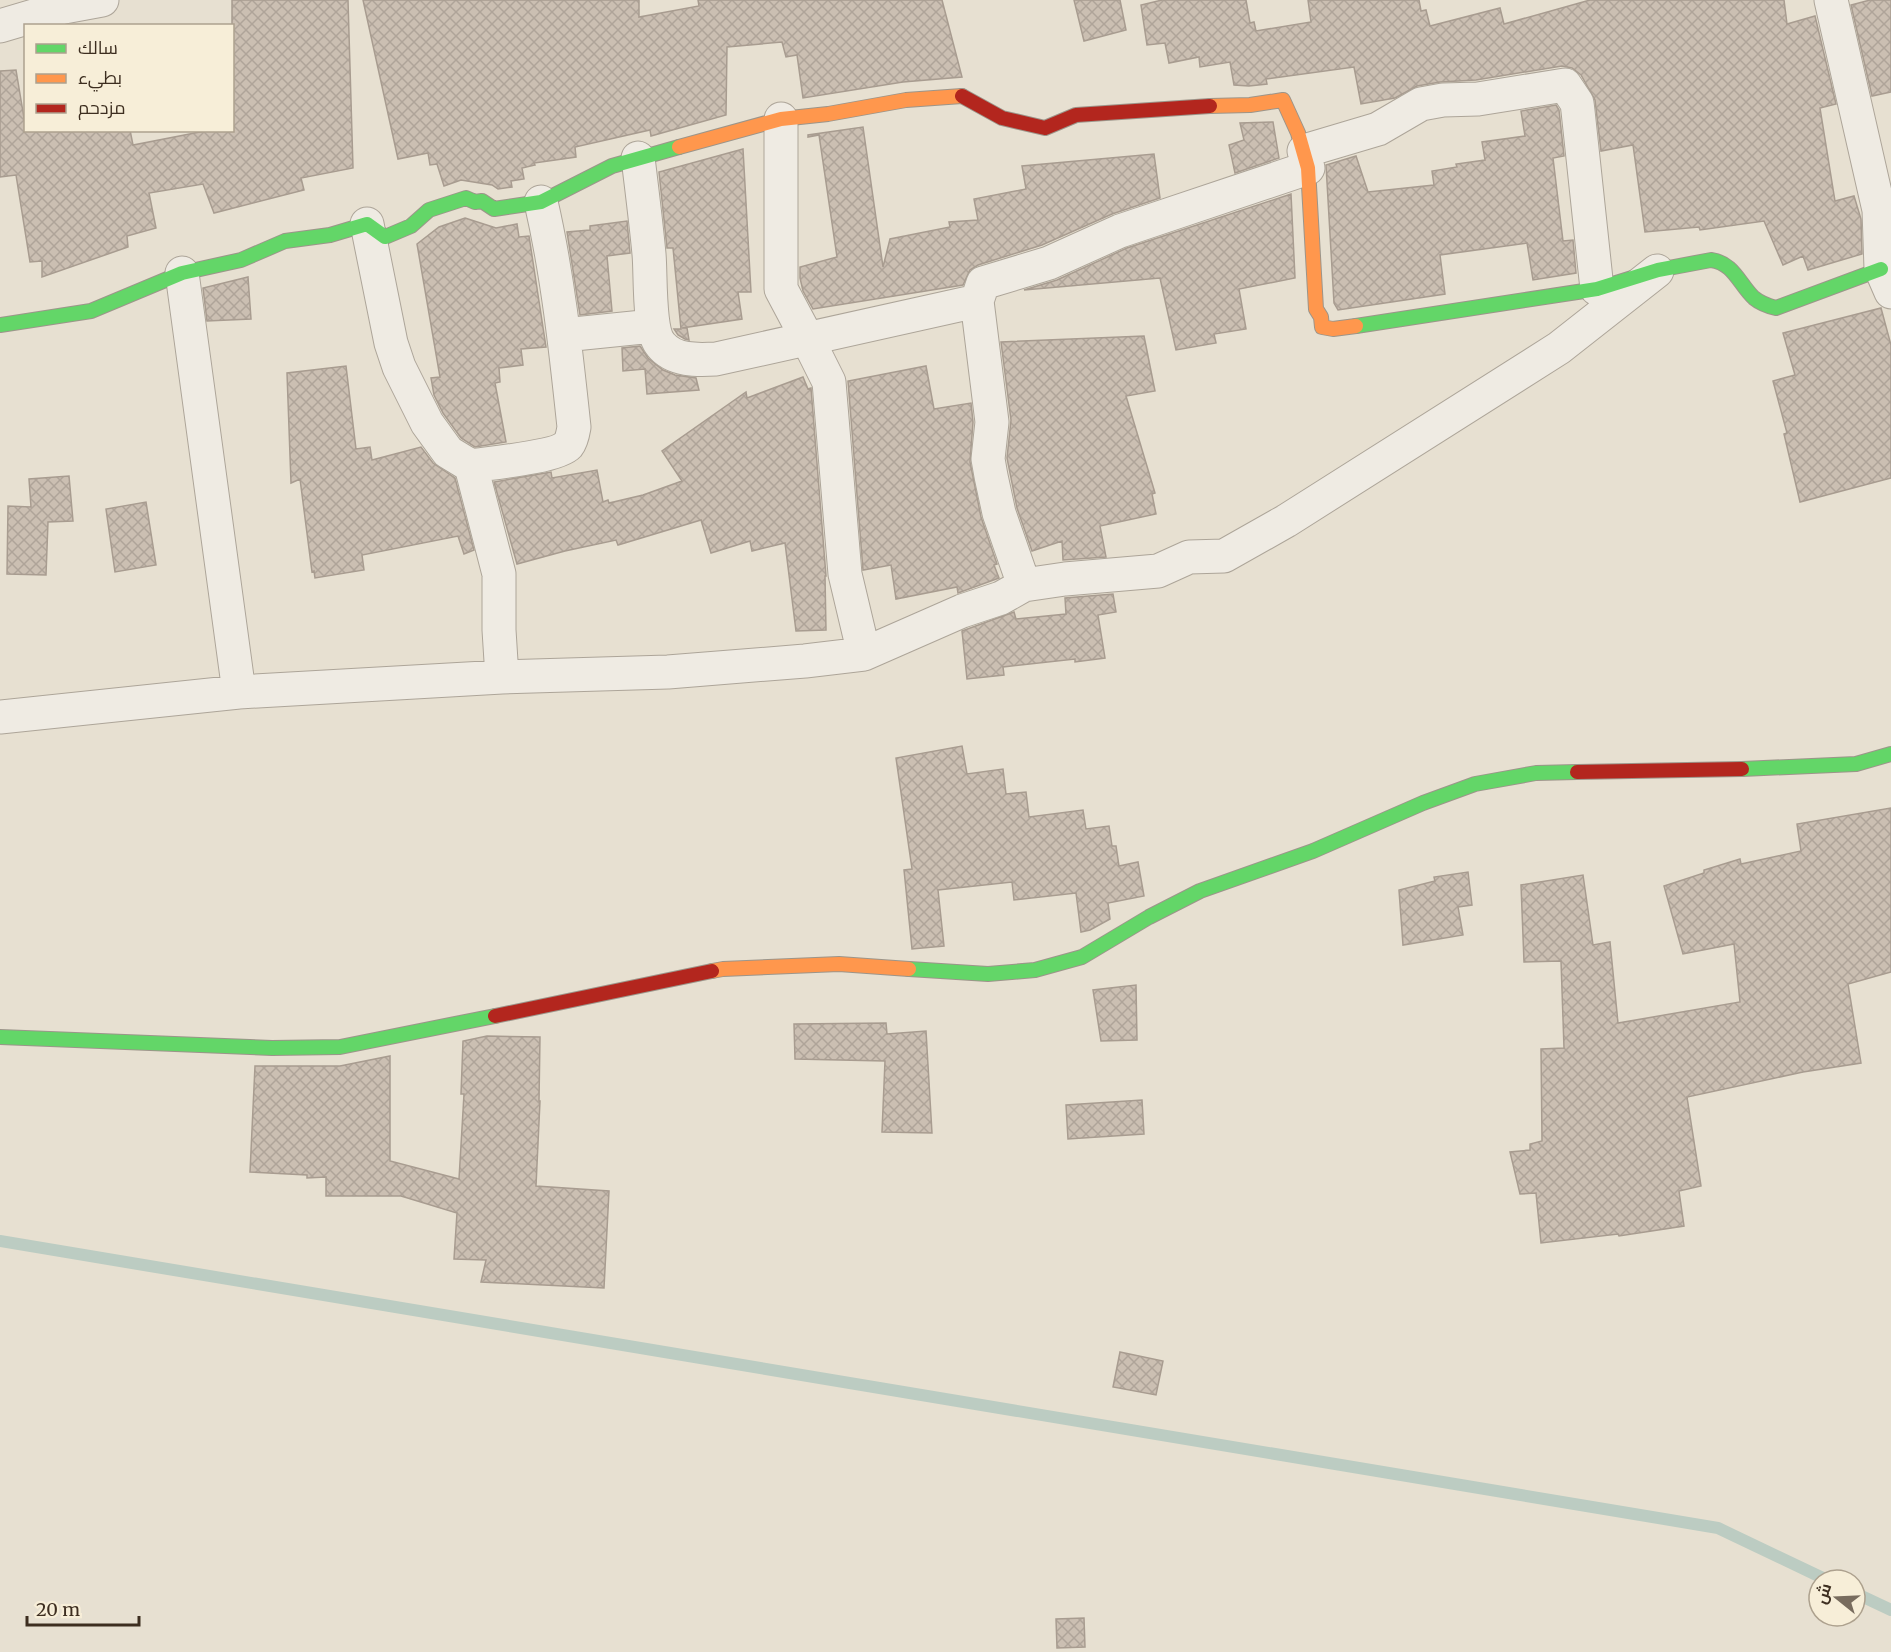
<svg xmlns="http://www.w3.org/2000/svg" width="1891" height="1652" font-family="Merriweather,Cairo,serif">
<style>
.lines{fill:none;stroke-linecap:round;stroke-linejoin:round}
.stream{stroke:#bcccc2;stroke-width:12}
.building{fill:url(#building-cross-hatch);stroke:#a89c90;stroke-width:1.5}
.street-casing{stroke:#ada599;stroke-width:35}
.fast-casing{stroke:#9c958a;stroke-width:16}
.slow-casing{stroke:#9c958a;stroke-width:16}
.jam-casing{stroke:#9c958a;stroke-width:16}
.street{stroke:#efebe3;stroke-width:33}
.fast{stroke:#63d668;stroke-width:14}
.slow{stroke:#ff974d;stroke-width:14}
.jam{stroke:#b3261e;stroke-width:14}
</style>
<defs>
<pattern id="building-cross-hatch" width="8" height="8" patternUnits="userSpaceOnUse" patternTransform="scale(1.5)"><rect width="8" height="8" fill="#cbbfb2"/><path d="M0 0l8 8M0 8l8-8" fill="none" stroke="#afa499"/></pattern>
</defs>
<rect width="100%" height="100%" fill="#e7e0d1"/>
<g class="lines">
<path class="stream" d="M 0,1241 L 1718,1528 L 1827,1580
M 1855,1593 L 1891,1610"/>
</g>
<path class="building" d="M 232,0 L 348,0 L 353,168 L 301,178 L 304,190 L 214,213 L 203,184 L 149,193 L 156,228 L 127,236 L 128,247 L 42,277 L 42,261 L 30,262 L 16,175 L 0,177 L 0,71 L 16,70 L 26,130 L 130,130 L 133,145 L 210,130 L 232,130 Z
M 363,0 L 639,0 L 639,17 L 699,6 L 698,0 L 942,0 L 962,77 L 903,82 L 803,98 L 797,55 L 786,57 L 782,42 L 727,47 L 726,115 L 651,136 L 650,130 L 575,147 L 576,157 L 534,163 L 535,165 L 522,168 L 524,179 L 511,181 L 512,187 L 498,189 L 492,185 L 461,180 L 444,186 L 437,164 L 430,165 L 428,153 L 398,159 Z
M 1074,0 L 1120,0 L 1126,30 L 1084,41 Z
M 1162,0 L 1246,0 L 1250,23 L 1254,22 L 1256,31 L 1311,22 L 1308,0 L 1419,0 L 1421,11 L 1426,10 L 1430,26 L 1500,8 L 1504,24 L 1590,0 L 1784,0 L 1787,24 L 1815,16 L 1836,104 L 1820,108 L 1835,201 L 1854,196 L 1861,219 L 1862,254 L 1808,270 L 1803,256 L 1783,265 L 1764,221 L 1700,230 L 1699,227 L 1645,232 L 1633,145 L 1601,151 L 1595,100 L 1581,75 L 1572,68 L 1562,66 L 1476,80 L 1440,82 L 1417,86 L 1395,98 L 1361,104 L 1354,67 L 1266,79 L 1267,84 L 1249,86 L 1234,85 L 1230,62 L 1200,67 L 1199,57 L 1169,63 L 1165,43 L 1147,45 L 1141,5 Z
M 1870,0 L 1891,0 L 1891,92 L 1872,96 L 1851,5 Z
M 1556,105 L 1559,110 L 1564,156 L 1553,158 L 1563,241 L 1573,240 L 1576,273 L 1533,280 L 1527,243 L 1440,255 L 1445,294 L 1338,310 L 1334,303 L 1326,165 L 1356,156 L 1368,192 L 1434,185 L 1432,171 L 1457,167 L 1456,164 L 1485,160 L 1482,142 L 1525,136 L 1521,111 Z
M 1273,122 L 1279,158 L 1235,173 L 1229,145 L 1244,140 L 1240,123 Z
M 863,127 L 883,267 L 890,239 L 950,227 L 949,222 L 978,220 L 974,199 L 1026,189 L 1022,166 L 1154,154 L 1160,198 L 1112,214 L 1042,245 L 978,265 L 970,270 L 963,285 L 813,309 L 803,291 L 800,278 L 800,267 L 837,257 L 819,135 L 808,137 L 808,135 Z
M 743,149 L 751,292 L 738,292 L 742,319 L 682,328 L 687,328 L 689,340 L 685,339 L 678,335 L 674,329 L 681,329 L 673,248 L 667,248 L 659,172 Z
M 1291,194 L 1295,278 L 1239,289 L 1246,329 L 1214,334 L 1216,343 L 1176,350 L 1160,278 L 1024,290 L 1057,280 L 1127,248 Z
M 465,218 L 496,228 L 517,224 L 519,237 L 529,236 L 546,347 L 521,349 L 523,365 L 499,368 L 500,382 L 495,383 L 506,442 L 475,447 L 461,438 L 443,413 L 434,395 L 431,378 L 440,377 L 417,244 L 439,227 Z
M 627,221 L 630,253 L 607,256 L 612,311 L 580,315 L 567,232 L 590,230 L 590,226 Z
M 248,277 L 251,319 L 207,321 L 203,288 Z
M 1881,308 L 1891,345 L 1891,478 L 1800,502 L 1784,434 L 1787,433 L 1773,381 L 1795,375 L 1783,333 Z
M 1144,336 L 1155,391 L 1126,396 L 1155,493 L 1152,494 L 1156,514 L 1100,526 L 1106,557 L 1063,560 L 1062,541 L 1032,551 L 1017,508 L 1007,458 L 1011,420 L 1001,342 Z
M 640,346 L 648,358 L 663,370 L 675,375 L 696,378 L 699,390 L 647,394 L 645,369 L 623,371 L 622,348 Z
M 346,366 L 356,449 L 370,447 L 372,460 L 421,447 L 433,463 L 455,478 L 474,550 L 464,554 L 458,536 L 362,555 L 364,570 L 315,578 L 314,571 L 312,572 L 300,479 L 291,483 L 287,373 Z
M 926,366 L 934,409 L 971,403 L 973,422 L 970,462 L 981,517 L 997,564 L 994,565 L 999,578 L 958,593 L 957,587 L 896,599 L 891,565 L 863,570 L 848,381 Z
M 803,377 L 808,389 L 811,388 L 826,576 L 825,576 L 826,630 L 796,631 L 785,543 L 752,551 L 750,541 L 711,553 L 701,520 L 618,545 L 616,540 L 565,551 L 517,564 L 494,482 L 551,472 L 552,478 L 597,470 L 603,502 L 608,500 L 609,503 L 643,495 L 682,481 L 662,451 L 746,392 L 747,398 Z
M 69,476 L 73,521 L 48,522 L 46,575 L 7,574 L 8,506 L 31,507 L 29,479 Z
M 146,502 L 156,565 L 115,572 L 106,509 Z
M 1113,594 L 1116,612 L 1098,615 L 1105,658 L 1075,662 L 1075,659 L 1003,667 L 1004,675 L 967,679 L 962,631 L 1014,612 L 1016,619 L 1066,614 L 1065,598 Z
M 962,746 L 967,774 L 1003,769 L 1006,794 L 1026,792 L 1029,817 L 1083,810 L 1086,829 L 1109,826 L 1112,846 L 1116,846 L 1119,866 L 1138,862 L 1144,896 L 1108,903 L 1110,919 L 1090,930 L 1081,932 L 1076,893 L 1014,900 L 1012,882 L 938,890 L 944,946 L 912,949 L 904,870 L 912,869 L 896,758 Z
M 1891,808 L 1891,972 L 1848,984 L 1861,1063 L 1803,1072 L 1687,1097 L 1701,1186 L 1679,1191 L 1684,1226 L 1619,1236 L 1618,1234 L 1541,1243 L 1536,1193 L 1520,1194 L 1510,1152 L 1530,1150 L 1530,1144 L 1542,1141 L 1541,1049 L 1564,1048 L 1561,961 L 1524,962 L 1521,885 L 1583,875 L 1593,945 L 1610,942 L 1618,1023 L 1740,1002 L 1734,944 L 1683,954 L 1664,886 L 1704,873 L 1704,870 L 1740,859 L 1741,864 L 1801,851 L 1797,824 Z
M 1468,872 L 1472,905 L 1458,907 L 1463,935 L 1403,945 L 1399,890 L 1435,881 L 1434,877 Z
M 1136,985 L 1137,1040 L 1101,1041 L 1093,990 Z
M 886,1023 L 887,1034 L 926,1031 L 932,1133 L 882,1132 L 885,1061 L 795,1059 L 794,1024 Z
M 487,1036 L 540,1037 L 539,1101 L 540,1101 L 536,1186 L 609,1191 L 604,1288 L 481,1282 L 486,1260 L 454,1259 L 457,1213 L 401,1196 L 326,1196 L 326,1177 L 307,1178 L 307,1175 L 250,1172 L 255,1066 L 340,1066 L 390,1056 L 390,1161 L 459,1179 L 464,1094 L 461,1094 L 463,1041 Z
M 1142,1100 L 1144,1134 L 1068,1139 L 1066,1105 Z
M 1120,1352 L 1163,1361 L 1156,1395 L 1113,1387 Z
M 1084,1618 L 1085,1647 L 1057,1648 L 1056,1619 Z"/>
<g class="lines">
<g class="street-casing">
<path id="street" d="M 1831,0 L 1879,210 L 1881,269 L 1891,292
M 0,26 L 64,7 L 102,0
M 781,119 L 781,289 L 807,338 L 829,382 L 845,574 L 864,654
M 1304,151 L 1378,129 L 1421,104 L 1443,100 L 1478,99 L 1565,85 L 1577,103 L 1578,111 L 1597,289
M 638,158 C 642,190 646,222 649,254 C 651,275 648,331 661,345 C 674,361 697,360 716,359 L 977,301
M 367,224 L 391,343 L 399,367 L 427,423 L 448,452 L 471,466 L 499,574 L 499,630 L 502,677
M 182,273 L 239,692
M 564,335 L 653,326
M 471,466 C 490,463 557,457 568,445 C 572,440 573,433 574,427 C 566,352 558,276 541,202
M 1024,585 L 999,513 L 991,476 L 988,459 L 992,422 L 977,301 L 983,283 L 1049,263 L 1120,231 L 1308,168
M 0,717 L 239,692 L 502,677 L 668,672 L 805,661 L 864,654 L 962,611 L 1001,598 L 1024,585 L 1065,579 L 1158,571 L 1189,557 L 1224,556 L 1286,521 L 1559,348 L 1657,271"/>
</g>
<g class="fast-casing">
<path id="fast" d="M 0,325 L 91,311 L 182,273 L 241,260 L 285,241 L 330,235 L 367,224 L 385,237 L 411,226 L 429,210 L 466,198 L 475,202 L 482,201 L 494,209 L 541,202 L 612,166 L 679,147
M 1356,326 L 1597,289 L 1658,270 L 1711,260 C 1734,263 1739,284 1754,298 C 1760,303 1768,306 1776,308 L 1881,269
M 1742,769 L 1856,764 L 1891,754
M 909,969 L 988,974 L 1035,970 L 1082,957 L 1149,917 L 1200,891 L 1313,851 L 1423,803 L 1475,784 L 1536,773 L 1577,772
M 0,1037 L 272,1048 L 340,1047 L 495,1016"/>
</g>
<g class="slow-casing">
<path id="slow" d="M 1210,106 L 1250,105 L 1283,100 L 1298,133 L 1308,168 L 1316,309 L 1321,317 L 1322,327 L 1333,329 L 1356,326
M 679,147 L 781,119 L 828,114 L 906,100 L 962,96
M 712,971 L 723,969 L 839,964 L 909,969"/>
</g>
<g class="jam-casing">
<path id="jam" d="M 962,96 L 1002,118 L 1045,128 L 1076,115 L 1210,106
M 1577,772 L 1742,769
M 495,1016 L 712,971"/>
</g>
<use href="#street" class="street"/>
<use href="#fast" class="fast"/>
<use href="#slow" class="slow"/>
<use href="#jam" class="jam"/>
</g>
<rect x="24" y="24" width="210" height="108" fill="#f7eed8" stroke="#ada18e" stroke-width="1.5"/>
<rect x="36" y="44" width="30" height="9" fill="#63d668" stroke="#ada18e" stroke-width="1.5"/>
<text x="78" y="54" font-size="18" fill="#3d2e20">سالك</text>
<rect x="36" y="74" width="30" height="9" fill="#ff974d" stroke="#ada18e" stroke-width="1.5"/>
<text x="78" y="84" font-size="18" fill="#3d2e20">بطيء</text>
<rect x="36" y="104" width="30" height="9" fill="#b3261e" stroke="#ada18e" stroke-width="1.5"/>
<text x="78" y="114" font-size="18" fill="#3d2e20">مزدحم</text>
<g transform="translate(1837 1598) rotate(288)"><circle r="28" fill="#f7eed8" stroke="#ada18e" stroke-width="1.5"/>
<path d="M0-4.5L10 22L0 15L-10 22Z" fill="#786c5e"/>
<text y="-9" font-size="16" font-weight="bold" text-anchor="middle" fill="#3d2e20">ش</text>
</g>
<path d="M27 1616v9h112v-9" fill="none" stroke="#3d2e20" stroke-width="3"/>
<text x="36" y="1616" font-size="18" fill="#3d2e20" stroke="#f7eed8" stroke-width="4.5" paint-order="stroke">20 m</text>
</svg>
